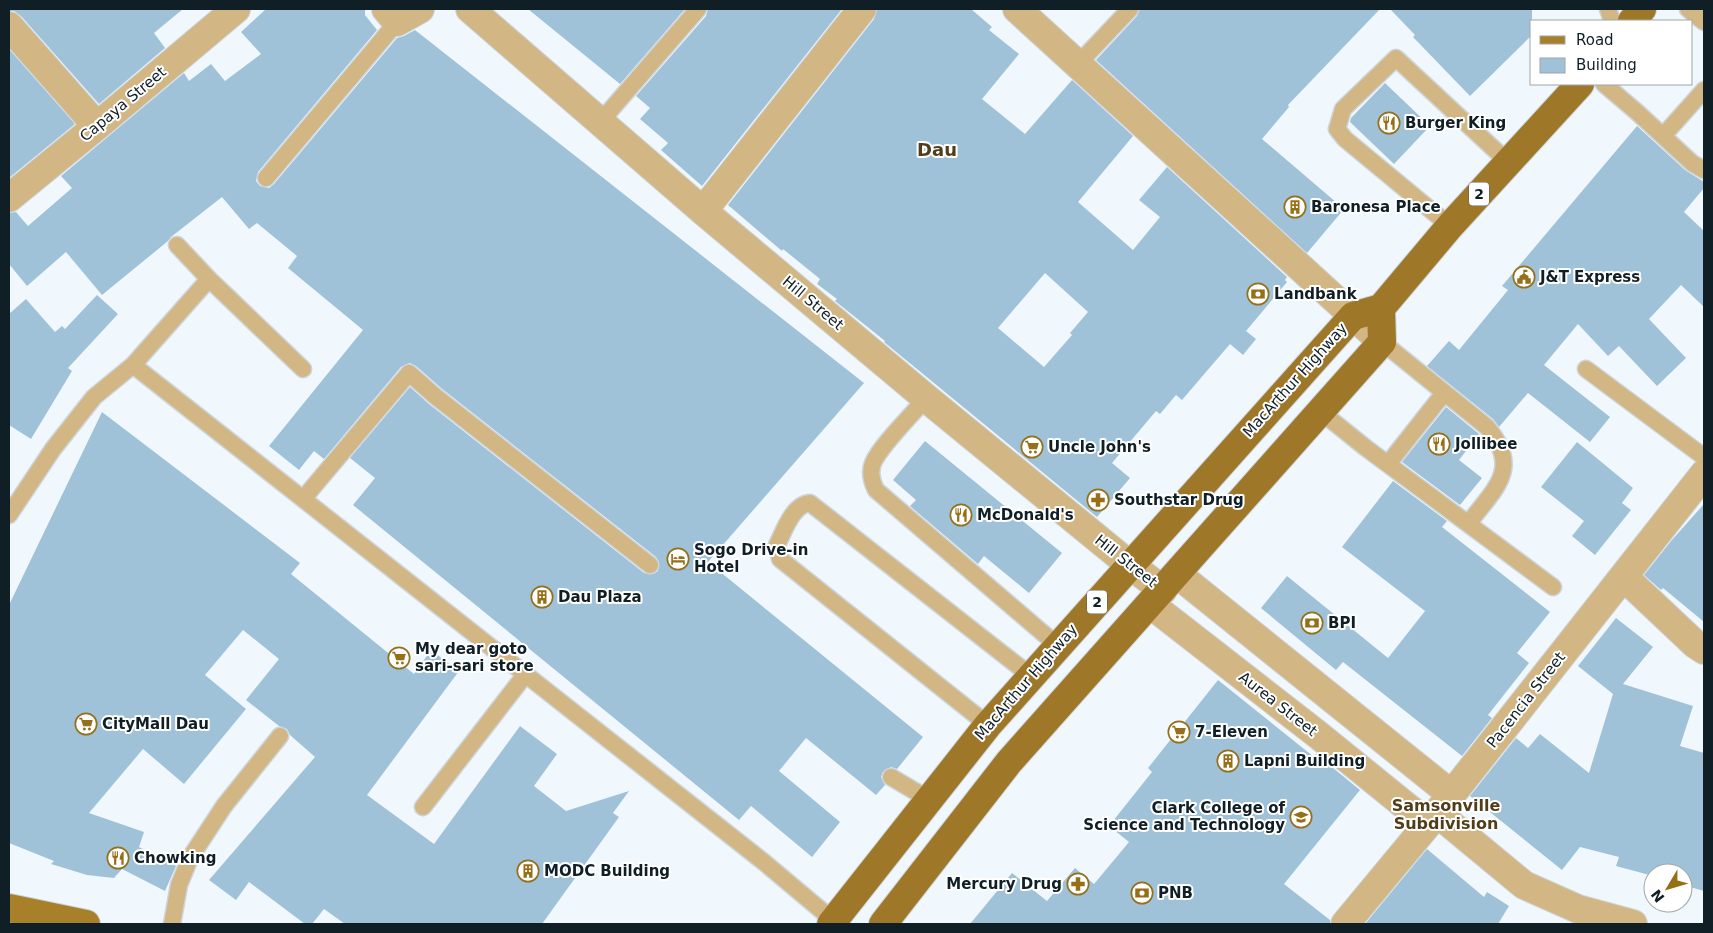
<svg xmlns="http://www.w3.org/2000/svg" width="1713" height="933" font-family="'DejaVu Sans',sans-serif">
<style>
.building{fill:#9fc2d9;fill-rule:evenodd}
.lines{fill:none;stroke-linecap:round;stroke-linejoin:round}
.service-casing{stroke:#cdd5db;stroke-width:19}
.minor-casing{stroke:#cdd5db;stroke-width:30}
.primary-casing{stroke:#cdd5db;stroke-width:30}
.trunk-casing{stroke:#cdd5db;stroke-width:30}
.service{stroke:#d2b684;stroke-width:16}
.minor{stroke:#d2b684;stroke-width:28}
.primary{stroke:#a9802a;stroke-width:28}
.trunk{stroke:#9e7728;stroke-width:28}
.labels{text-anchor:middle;stroke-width:4;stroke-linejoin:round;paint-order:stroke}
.shield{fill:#fff;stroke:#586267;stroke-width:1}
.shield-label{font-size:14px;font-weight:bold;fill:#101e26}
.street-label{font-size:15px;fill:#101e26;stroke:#fff}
.poi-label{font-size:15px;font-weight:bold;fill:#101e26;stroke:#fff;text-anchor:start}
.neighbourhood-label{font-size:16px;font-weight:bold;fill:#513e18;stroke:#fff}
.quarter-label{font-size:18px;font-weight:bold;fill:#513e18;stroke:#fff}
</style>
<rect width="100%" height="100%" fill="#f1f8fd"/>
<path class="building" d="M 9,9 L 183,9 L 154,33 L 165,48 L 99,104 L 21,16 L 14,11 L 9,11 Z
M 266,9 L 365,9 L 365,15 L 377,30 L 258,172 L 256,181 L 260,186 L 269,188 L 274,184 L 397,38 L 404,36 L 415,30 L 864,383 L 708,562 L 923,737 L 897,769 L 891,767 L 883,772 L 881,777 L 885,785 L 876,795 L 806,738 L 779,771 L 840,822 L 812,857 L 751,806 L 739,820 L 353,505 L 375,478 L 350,458 L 410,387 L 429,404 L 644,573 L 653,574 L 658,571 L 659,562 L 656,557 L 441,388 L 416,366 L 410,363 L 401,367 L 324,459 L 314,451 L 299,470 L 269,446 L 363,330 L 288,268 L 297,256 L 257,223 L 249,229 L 222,197 L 171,237 L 168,241 L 102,295 L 66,252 L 27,286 L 9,264 L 9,213 L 16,212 L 28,226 L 72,188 L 61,176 L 184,73 L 189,81 L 211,64 L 225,81 L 261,54 L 241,32 Z
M 528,9 L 685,9 L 620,84 Z
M 708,9 L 842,9 L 702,186 L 661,150 L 668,143 L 640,119 L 650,108 L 636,96 L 706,16 Z
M 877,9 L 971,9 L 992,27 L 989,30 L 1019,54 L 982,99 L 1025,134 L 1072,80 L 1133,136 L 1078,202 L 1133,250 L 1160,217 L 1139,200 L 1167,167 L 1287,277 L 1285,280 L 1287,282 L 1246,331 L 1256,339 L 1243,355 L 1230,344 L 1182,400 L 1176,395 L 1160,414 L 1156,411 L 1112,463 L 1130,478 L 1097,517 L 884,342 L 885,341 L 835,301 L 837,299 L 817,284 L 820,279 L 783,249 L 782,251 L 728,205 L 874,19 ZM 1045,273 L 1088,312 L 1070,333 L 1072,335 L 1044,367 L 998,328 Z
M 1140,9 L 1380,9 L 1288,105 L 1289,107 L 1262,139 L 1344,209 L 1307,253 L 1096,60 L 1137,16 Z
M 1390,9 L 1532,9 L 1532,35 L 1470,96 L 1413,37 L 1415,35 Z
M 9,49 L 75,124 L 9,178 Z
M 1385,83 L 1430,126 L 1394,164 L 1350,122 L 1351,118 Z
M 1637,126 L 1685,170 L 1704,182 L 1704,188 L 1684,212 L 1704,231 L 1704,307 L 1681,285 L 1649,319 L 1686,358 L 1657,386 L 1619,346 L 1608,356 L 1578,324 L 1544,365 L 1610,417 L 1590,442 L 1528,393 L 1499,427 L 1493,419 L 1427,366 L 1449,341 L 1459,350 L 1508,290 L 1502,286 Z
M 97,295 L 118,314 L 68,368 L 72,371 L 31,439 L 9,425 L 9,314 L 26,299 L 55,332 L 62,326 L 65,329 Z
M 1446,407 L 1479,434 L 1459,460 L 1482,478 L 1460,505 L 1402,462 Z
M 102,412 L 300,563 L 291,574 L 414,674 L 431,650 L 459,671 L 367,795 L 434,844 L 520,726 L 557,754 L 534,786 L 566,811 L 629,791 L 613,813 L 619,817 L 542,924 L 345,924 L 324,909 L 312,924 L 305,924 L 249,882 L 236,900 L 209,880 L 315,757 L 290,735 L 287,729 L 279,726 L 246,700 L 279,659 L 243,630 L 205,675 L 246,709 L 184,784 L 143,749 L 89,813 L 144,832 L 139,847 L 176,866 L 165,891 L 122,869 L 114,878 L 87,875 L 51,864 L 54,861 L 9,843 L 9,605 Z
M 925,441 L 1062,553 L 1029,593 L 984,556 L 978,564 L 910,506 L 916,500 L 893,480 Z
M 1577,442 L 1633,488 L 1622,503 L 1631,510 L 1595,555 L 1572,536 L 1584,521 L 1541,487 Z
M 1393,481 L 1447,521 L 1442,527 L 1550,612 L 1517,653 L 1529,663 L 1488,715 L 1492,718 L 1462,756 L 1343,662 L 1336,670 L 1261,608 L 1287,576 L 1388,658 L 1425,611 L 1342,547 Z
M 1704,504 L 1704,622 L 1663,588 L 1661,590 L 1644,575 L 1671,541 Z
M 1616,618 L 1653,647 L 1623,684 L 1693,706 L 1680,746 L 1704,753 L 1704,891 L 1683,885 L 1683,873 L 1653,873 L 1653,876 L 1616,866 L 1619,857 L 1580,847 L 1562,870 L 1470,796 L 1516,738 L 1528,748 L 1540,734 L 1589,773 L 1613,694 L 1578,666 Z
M 1218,680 L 1314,757 L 1316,754 L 1360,790 L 1284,884 L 1330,920 L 1330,924 L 970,924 L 1012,873 L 1047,901 L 1075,868 L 1094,884 L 1129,842 L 1109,826 L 1152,772 L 1148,768 Z
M 1427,849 L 1484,897 L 1487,892 L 1509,906 L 1498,924 L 1365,924 Z"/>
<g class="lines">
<g class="service-casing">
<path id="service" d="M 1608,9 L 1612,21
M 1688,9 L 1704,22
M 1078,64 L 1130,9
M 1604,84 L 1638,113 L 1692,163 L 1704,170
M 601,121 L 698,9
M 1663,136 L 1704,90
M 266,178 L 397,22
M 1450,226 L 1345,139 L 1337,129 L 1343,109 L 1396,58 L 1508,162
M 177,245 L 209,279 L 303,369
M 1382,342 L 1487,427 C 1522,469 1495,488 1468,524
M 133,365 L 765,863 L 834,921
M 1586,369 L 1704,457
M 926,398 C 913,414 880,446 873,463 C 869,473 872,482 876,490 L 1058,646
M 1320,411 L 1366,448 L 1553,587
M 1388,464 L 1444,393
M 303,499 L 409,373 L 435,396 L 650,565
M 9,515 L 53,449 L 94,397 L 133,365 L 209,279
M 988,725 L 780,559 L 777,545 C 784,531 793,504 810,503 L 1031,676
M 891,777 L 928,799
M 423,807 L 525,675
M 172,924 L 179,885 L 190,858 L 224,806 L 280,736"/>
</g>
<g class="minor-casing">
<path id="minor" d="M 386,9 L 397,22 L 420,9
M 470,9 L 703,211 L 926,398 L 1130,565 L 1163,590
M 1017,9 L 1382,342
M 9,26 L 97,126
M 9,198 L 97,126 L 236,9
M 703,211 L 862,9
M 1177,574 L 1451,794
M 1624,577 L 1695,644 L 1704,650
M 1150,604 L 1317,734 L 1428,824
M 1437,813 L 1524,885 L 1578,909 L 1633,924
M 1345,924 L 1437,813 L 1704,474"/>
</g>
<g class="primary-casing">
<path id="primary" d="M 9,908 L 86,924"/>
</g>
<g class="trunk-casing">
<path id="trunk" d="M 1632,21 L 1642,9
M 831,924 L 988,725 L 1353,316 L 1381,308 L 1450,226 L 1580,84
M 883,924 L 1009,762 L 1382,342 L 1381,308"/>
</g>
<use href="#service" class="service"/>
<use href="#minor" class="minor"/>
<use href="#primary" class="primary"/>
<use href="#trunk" class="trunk"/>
</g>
<defs>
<g id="restaurant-ring" transform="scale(1.125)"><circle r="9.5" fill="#fff" stroke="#966f19" stroke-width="1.5"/><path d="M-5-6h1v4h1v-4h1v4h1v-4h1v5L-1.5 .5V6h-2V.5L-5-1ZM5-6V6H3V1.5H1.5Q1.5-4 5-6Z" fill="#966f19"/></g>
<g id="building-ring" transform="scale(1.125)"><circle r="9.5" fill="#fff" stroke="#966f19" stroke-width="1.5"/><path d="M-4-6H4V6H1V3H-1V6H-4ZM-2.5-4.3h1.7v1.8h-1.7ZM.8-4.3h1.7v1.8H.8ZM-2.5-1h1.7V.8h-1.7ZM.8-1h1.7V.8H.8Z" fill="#966f19"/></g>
<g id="civic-ring" transform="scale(1.125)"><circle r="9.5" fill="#fff" stroke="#966f19" stroke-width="1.5"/><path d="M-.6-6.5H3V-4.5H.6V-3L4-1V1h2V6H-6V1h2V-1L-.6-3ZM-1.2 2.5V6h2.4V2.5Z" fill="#966f19"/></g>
<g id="bank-ring" transform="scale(1.125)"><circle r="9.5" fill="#fff" stroke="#966f19" stroke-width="1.5"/><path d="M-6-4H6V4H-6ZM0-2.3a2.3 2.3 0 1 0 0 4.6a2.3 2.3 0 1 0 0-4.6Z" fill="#966f19"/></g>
<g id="supermarket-ring" transform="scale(1.125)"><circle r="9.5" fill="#fff" stroke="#966f19" stroke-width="1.5"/><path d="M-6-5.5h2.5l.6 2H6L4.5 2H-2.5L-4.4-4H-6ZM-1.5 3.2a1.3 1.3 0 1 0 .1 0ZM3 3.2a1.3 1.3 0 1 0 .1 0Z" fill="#966f19"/></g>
<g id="pharmacy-ring" transform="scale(1.125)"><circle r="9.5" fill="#fff" stroke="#966f19" stroke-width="1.5"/><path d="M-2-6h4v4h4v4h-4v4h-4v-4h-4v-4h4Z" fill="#966f19"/></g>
<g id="hotel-ring" transform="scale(1.125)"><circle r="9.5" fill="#fff" stroke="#966f19" stroke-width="1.5"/><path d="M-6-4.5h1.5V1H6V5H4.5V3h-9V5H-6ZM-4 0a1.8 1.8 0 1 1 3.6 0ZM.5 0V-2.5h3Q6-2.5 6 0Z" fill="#966f19"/></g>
<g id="university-ring" transform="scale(1.125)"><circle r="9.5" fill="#fff" stroke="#966f19" stroke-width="1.5"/><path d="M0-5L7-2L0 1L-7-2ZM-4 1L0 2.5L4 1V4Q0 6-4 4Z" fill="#966f19"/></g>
</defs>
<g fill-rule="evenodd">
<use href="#restaurant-ring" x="1389" y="123"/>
<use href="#building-ring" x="1295" y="207"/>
<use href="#civic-ring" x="1524" y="277"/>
<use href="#bank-ring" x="1258" y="294"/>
<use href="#restaurant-ring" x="1439" y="444"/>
<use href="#supermarket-ring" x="1032" y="447"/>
<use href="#pharmacy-ring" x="1098" y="500"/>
<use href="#restaurant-ring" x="961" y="515"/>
<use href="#hotel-ring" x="678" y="559"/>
<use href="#building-ring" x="542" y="597"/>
<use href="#bank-ring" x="1312" y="623"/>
<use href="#supermarket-ring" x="399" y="658"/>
<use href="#supermarket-ring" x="86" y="724"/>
<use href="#supermarket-ring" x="1179" y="732"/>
<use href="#building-ring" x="1228" y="761"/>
<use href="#university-ring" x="1301" y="817"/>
<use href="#restaurant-ring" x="118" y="858"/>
<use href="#building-ring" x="528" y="871"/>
<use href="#pharmacy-ring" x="1078" y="884"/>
<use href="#bank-ring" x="1142" y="893"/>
</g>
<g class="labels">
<g class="shield">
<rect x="1469" y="182.5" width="20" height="23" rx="4"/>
<rect x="1087" y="590.5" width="20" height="23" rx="4"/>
</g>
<g class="shield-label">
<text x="1479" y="199">2</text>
<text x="1097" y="607">2</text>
</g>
<g class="street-label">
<text transform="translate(123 104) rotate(-40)" y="5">Capaya Street</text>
<text transform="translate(813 303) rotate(40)" y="5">Hill Street</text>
<text transform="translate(1295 380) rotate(-48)" y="5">MacArthur Highway</text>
<text transform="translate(1126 561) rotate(38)" y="5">Hill Street</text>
<text transform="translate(1026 682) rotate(-49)" y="5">MacArthur Highway</text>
<text transform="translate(1526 700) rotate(-52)" y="5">Pacencia Street</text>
<text transform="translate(1278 704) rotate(38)" y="5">Aurea Street</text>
</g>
<g class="poi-label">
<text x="1405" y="128">Burger King</text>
<text x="1311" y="212">Baronesa Place</text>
<text x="1540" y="282">J&amp;T Express</text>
<text x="1274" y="299">Landbank</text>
<text x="1455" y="449">Jollibee</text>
<text x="1048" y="452">Uncle John's</text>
<text x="1114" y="505">Southstar Drug</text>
<text x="977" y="520">McDonald's</text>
<text x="694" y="555">Sogo Drive-in<tspan x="694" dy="17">Hotel</tspan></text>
<text x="558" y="602">Dau Plaza</text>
<text x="1328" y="628">BPI</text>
<text x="415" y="654">My dear goto<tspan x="415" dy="17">sari-sari store</tspan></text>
<text x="102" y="729">CityMall Dau</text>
<text x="1195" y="737">7-Eleven</text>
<text x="1244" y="766">Lapni Building</text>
<text x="1285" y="813" text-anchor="end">Clark College of<tspan x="1285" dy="17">Science and Technology</tspan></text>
<text x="134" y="863">Chowking</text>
<text x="544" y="876">MODC Building</text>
<text x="1062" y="889" text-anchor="end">Mercury Drug</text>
<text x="1158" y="898">PNB</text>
</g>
<g class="neighbourhood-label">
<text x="1446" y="811">Samsonville<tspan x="1446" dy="18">Subdivision</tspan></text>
</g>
<g class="quarter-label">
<text x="937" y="156">Dau</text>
</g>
</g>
<rect width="1713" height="933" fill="none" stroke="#101e26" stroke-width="20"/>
<rect x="1530" y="20" width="162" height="65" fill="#ffffff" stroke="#9fa5a8"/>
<rect x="1540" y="36" width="25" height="8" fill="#a9802a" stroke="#9fa5a8"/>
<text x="1576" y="45" font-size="15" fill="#101e26">Road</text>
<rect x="1540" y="58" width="25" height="15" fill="#9fc2d9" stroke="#9fa5a8"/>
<text x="1576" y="70" font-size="15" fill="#101e26">Building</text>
<g transform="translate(1668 888) rotate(232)"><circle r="24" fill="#ffffff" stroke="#9fa5a8"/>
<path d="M0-4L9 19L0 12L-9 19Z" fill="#966f19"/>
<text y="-8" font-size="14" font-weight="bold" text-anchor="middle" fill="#101e26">N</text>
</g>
</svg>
